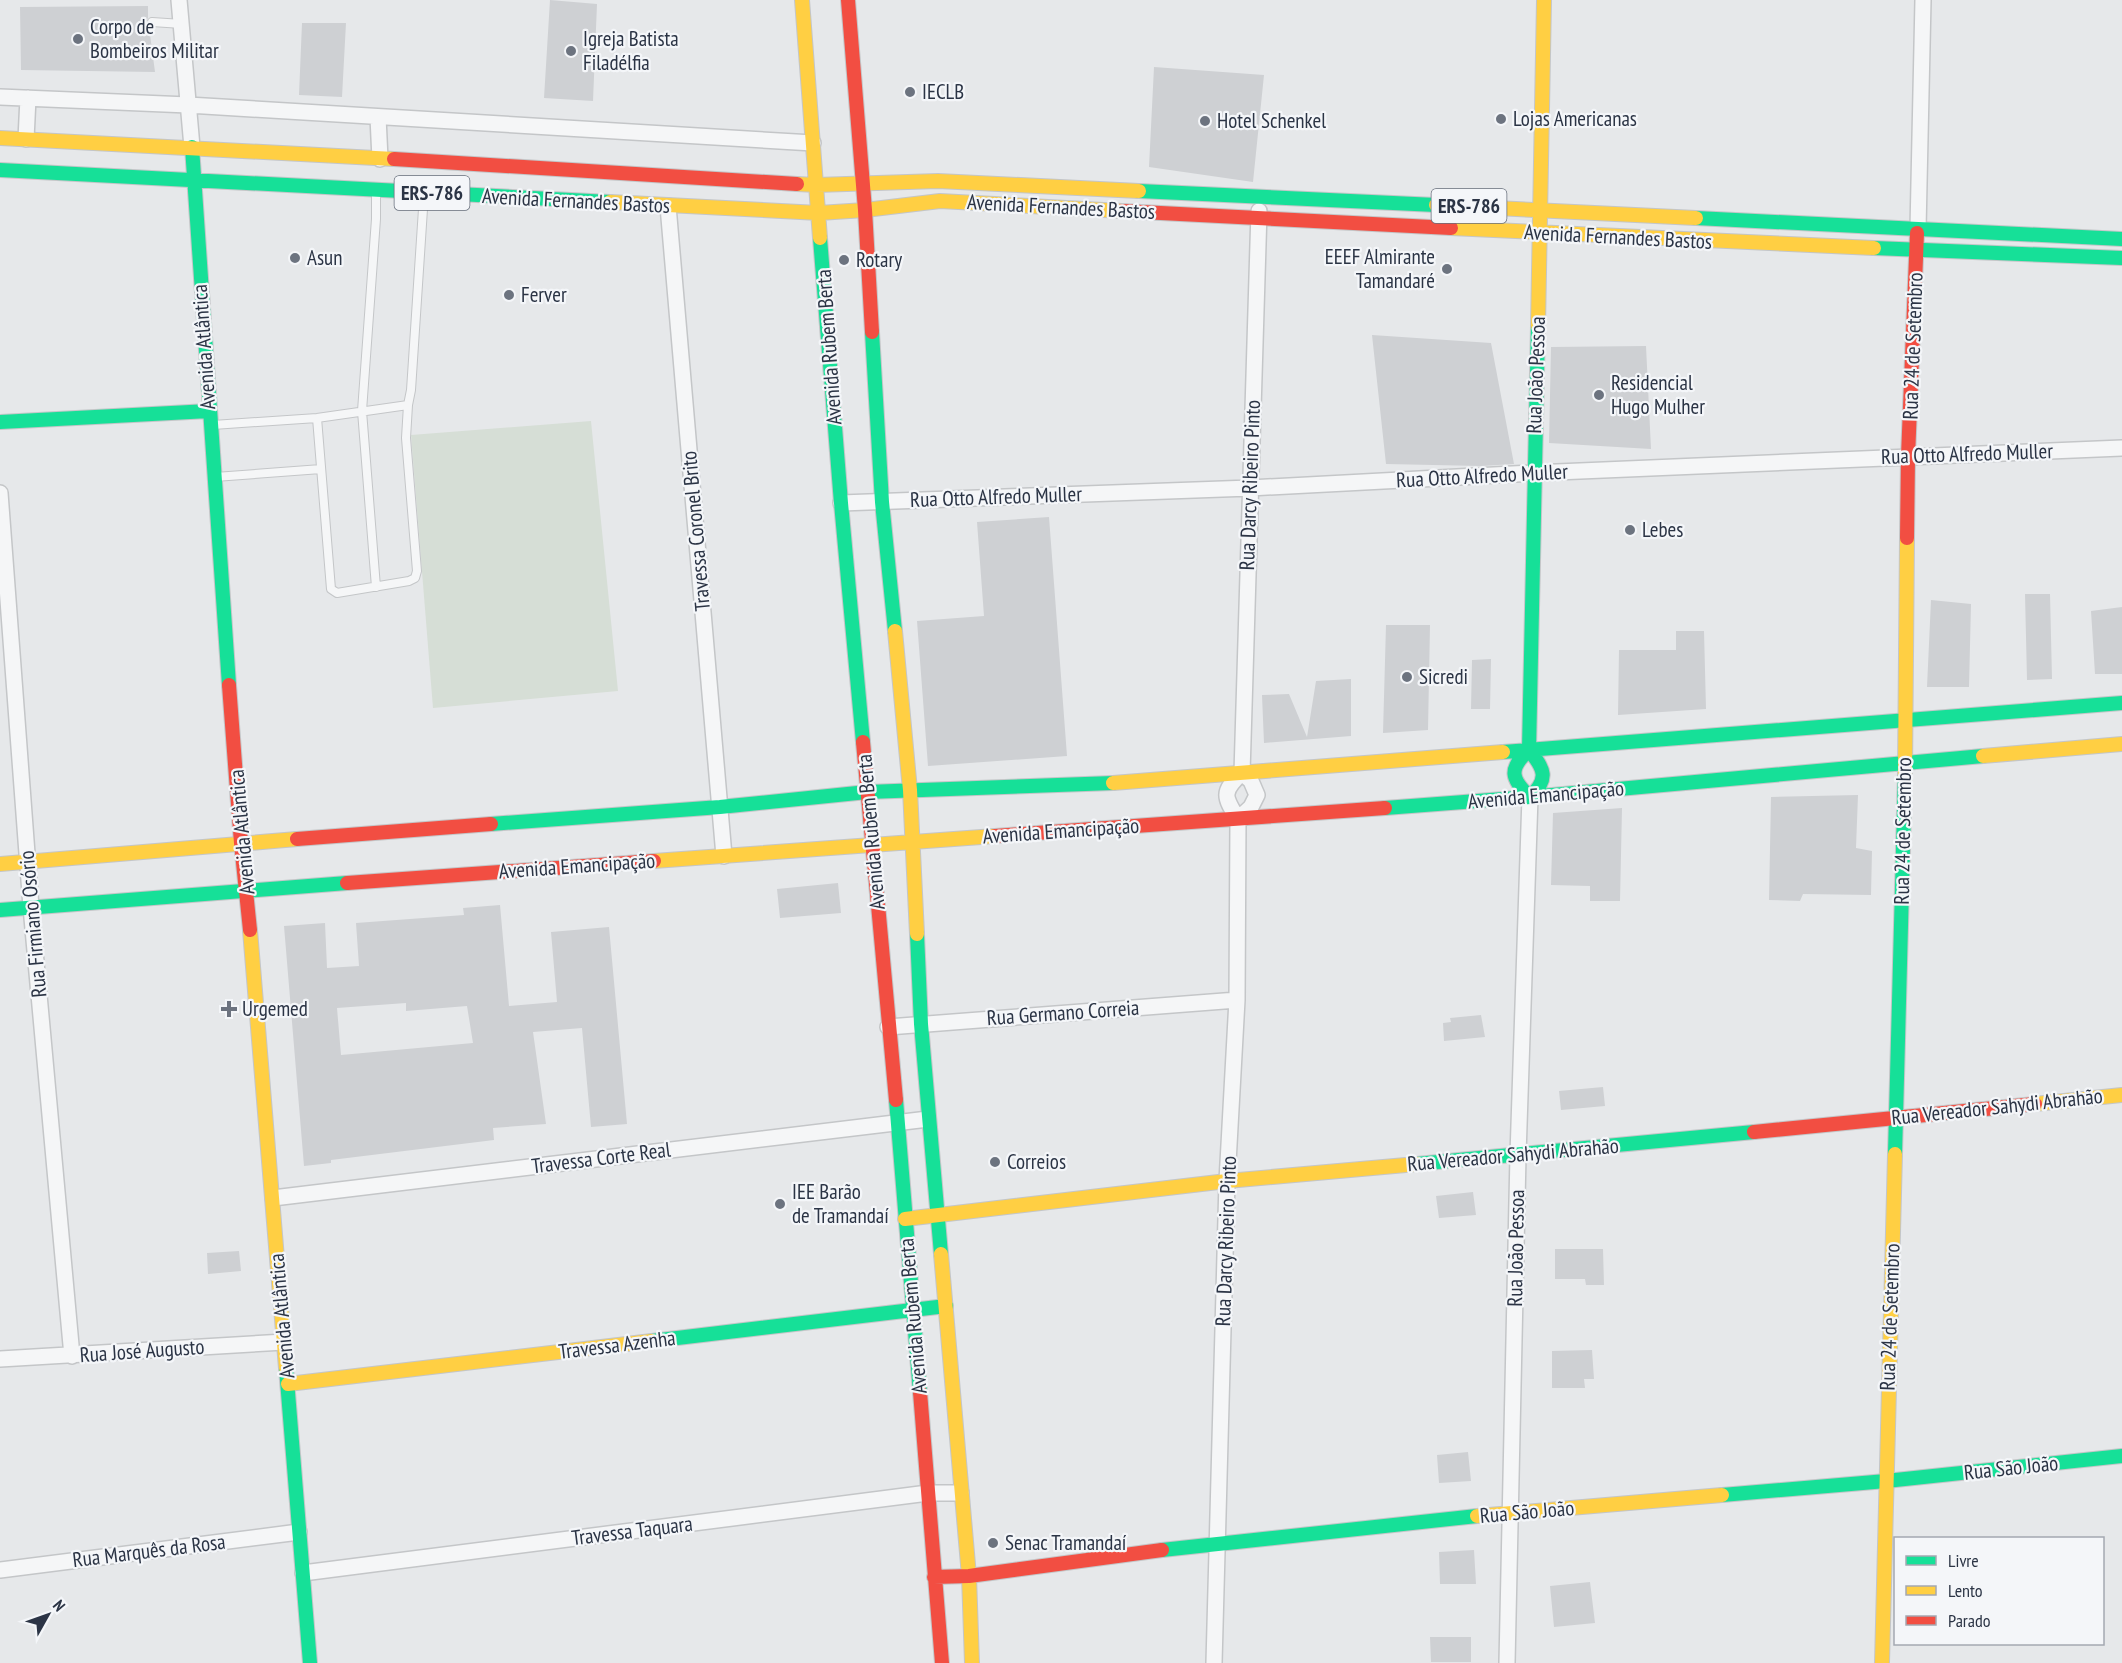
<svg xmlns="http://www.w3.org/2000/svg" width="2122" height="1663" font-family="'PT Sans Narrow',sans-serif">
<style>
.green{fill:#d6ded6}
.building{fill:#ced0d3;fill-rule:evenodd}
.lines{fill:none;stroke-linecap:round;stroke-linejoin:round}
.lane-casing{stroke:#c4c6c8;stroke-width:10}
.street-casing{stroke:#c4c6c8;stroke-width:18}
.fast-casing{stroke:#c4c6c8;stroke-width:16}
.slow-casing{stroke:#c4c6c8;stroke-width:16}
.jam-casing{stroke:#c4c6c8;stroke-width:16}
.lane{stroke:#f5f6f7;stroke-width:8}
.street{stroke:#f5f6f7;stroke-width:15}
.fast{stroke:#16e098;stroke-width:14}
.slow{stroke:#ffcf43;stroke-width:14}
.jam{stroke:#f24e42;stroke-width:14}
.poi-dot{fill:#6c737f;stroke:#f4f6f9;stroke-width:2}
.labels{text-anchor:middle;stroke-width:4.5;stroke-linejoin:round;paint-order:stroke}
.shield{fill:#f4f6f9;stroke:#676e7b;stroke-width:1.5}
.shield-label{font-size:20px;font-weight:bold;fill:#2b3445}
.poi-label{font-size:21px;fill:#2b3445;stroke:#f4f6f9;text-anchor:start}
.street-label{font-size:21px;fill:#2b3445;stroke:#f4f6f9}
</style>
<rect width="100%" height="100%" fill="#e6e8ea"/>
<path class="green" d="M 591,421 L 618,691 L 433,708 L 411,435 Z"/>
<path class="building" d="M 550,0 L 597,4 L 593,101 L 544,98 Z
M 148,6 L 148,18 L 146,22 L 149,27 L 155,72 L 21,70 L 20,7 Z
M 302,23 L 346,23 L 342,97 L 299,95 Z
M 1154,67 L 1264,75 L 1253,182 L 1149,167 Z
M 1372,335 L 1491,343 L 1514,464 L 1481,466 L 1386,464 Z
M 1646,346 L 1651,449 L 1549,443 L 1551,347 Z
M 1049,517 L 1067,756 L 928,766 L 917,621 L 984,616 L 977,522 Z
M 2025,594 L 2050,594 L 2052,679 L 2027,680 Z
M 1931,600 L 1971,604 L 1969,687 L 1927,687 Z
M 2122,607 L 2122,674 L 2095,674 L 2091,611 Z
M 1386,625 L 1430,625 L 1428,730 L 1383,733 Z
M 1676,631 L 1704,631 L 1706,709 L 1618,715 L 1619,650 L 1676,650 Z
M 1491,659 L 1490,709 L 1471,709 L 1472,660 Z
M 1351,679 L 1351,736 L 1264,743 L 1262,695 L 1289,694 L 1307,737 L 1316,681 Z
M 1858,795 L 1856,848 L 1872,851 L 1871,895 L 1803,894 L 1800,901 L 1769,900 L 1771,797 Z
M 1622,808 L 1620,901 L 1590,901 L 1590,886 L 1551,885 L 1553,813 Z
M 838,883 L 841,913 L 780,918 L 777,889 Z
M 500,905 L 509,1006 L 557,1002 L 551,932 L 609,927 L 627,1124 L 591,1127 L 582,1028 L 533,1032 L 546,1124 L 493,1128 L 494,1140 L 331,1160 L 331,1163 L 304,1166 L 284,926 L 325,923 L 327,968 L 359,966 L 356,923 L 464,915 L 463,908 ZM 406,1003 L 406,1011 L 467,1006 L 473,1043 L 341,1055 L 337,1008 Z
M 1481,1015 L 1485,1037 L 1444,1041 L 1443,1023 L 1451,1022 L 1450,1018 Z
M 1603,1087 L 1605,1106 L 1561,1110 L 1559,1091 Z
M 1473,1192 L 1476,1215 L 1439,1218 L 1436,1196 Z
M 1555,1249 L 1603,1249 L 1604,1285 L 1586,1285 L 1585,1279 L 1555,1279 Z
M 239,1251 L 241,1271 L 208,1274 L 207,1253 Z
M 1592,1350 L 1594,1379 L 1584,1379 L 1585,1388 L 1552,1388 L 1552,1351 Z
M 1468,1452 L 1471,1481 L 1439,1483 L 1437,1455 Z
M 1474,1550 L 1476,1584 L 1440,1584 L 1439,1552 Z
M 1590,1582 L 1595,1623 L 1554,1627 L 1550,1586 Z
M 1430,1637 L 1471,1637 L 1471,1662 L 1431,1662 Z"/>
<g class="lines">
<g class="lane-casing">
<path id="lane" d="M 152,22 L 182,24
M 376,191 L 376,219 L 362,411 L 376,587
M 317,418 L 331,589 L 337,593 L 409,581 L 415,578 L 417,571 L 406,438 L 408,405 L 411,390 L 424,194
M 213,425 L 317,418 L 408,405
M 215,477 L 321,469"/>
</g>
<g class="street-casing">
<path id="street" d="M 179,0 L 192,147
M 0,97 L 188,105 L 813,143
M 378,117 L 380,159
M 26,139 L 28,98
M 668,206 L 724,856
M 1918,229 L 1923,0
M 0,493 L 31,907 L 72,1356
M 841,503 L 1250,488 L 1533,473 L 2122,448
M 1238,819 L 1251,807 L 1257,795 L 1251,781 L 1242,773
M 888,1027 L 1237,1000
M 273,1198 L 928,1119
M 0,1359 L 284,1342
M 0,1570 L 299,1532
M 303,1573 L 928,1493 L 961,1493
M 1214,1663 L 1227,1181 L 1237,1000 L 1238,819 C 1224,797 1221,792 1242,773 L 1259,211
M 1507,1663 L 1518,1155 L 1530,797"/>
</g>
<g class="fast-casing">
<path id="fast" d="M 192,147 L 229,685
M 0,170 L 610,202
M 1139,191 L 1436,205
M 1696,218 L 2122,239
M 820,238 L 841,503 L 863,742
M 1874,248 L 2122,258
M 872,332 L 882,502 L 895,631
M 0,422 L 209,411
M 1529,750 C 1508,769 1511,779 1530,797 C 1549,779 1545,769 1529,750 L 1538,326
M 1503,752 L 2122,703
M 1385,808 L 1530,797 L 1983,756
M 491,824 L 720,807 L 867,792 L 1113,783
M 0,910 L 347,883
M 917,934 L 921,1024 L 941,1254
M 896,1100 L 920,1392
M 1895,1154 L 1905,773
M 1417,1164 L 1754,1132
M 652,1341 L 946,1306
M 286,1368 L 310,1663
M 1722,1495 L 1886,1481 L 2122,1456
M 1162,1550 L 1477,1516"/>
</g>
<g class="slow-casing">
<path id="slow" d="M 802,0 L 820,238
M 0,138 L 394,159
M 797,184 L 816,185 L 938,181 L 1139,191
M 610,202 L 819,213 L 865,210 L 940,201 L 1122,211
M 1436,205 L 1696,218
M 1451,228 L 1874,248
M 1538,326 L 1544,0
M 895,631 L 910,790 L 917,934
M 1983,756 L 2122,744
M 1905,773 L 1907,538
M 1113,783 L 1503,752
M 654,861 L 995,836
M 0,864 L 297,839
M 250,930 L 286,1368
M 2035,1104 L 2122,1095
M 905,1219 L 1227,1181 L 1417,1164
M 941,1254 L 969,1576 L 972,1663
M 288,1384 L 652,1341
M 1477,1516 L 1722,1495
M 1882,1663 L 1895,1154"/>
</g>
<g class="jam-casing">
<path id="jam" d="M 848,0 L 865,210 L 872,332
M 394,159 L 797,184
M 1122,211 L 1451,228
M 1907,538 L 1908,457 L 1917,233
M 229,685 L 241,843 L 250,930
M 863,742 L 896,1100
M 995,836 L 1385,808
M 297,839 L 491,824
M 347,883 L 654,861
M 1754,1132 L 2035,1104
M 920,1392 L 942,1663
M 934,1577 L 969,1576 L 1162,1550"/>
</g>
<use href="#lane" class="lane"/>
<use href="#street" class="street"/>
<use href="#fast" class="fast"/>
<use href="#slow" class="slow"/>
<use href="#jam" class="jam"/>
</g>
<g class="poi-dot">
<circle cx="78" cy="39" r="6"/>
<circle cx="571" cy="51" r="6"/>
<circle cx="910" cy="92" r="6"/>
<circle cx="1501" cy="119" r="6"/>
<circle cx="1205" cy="121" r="6"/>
<circle cx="295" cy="258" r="6"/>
<circle cx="844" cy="260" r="6"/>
<circle cx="1447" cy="269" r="6"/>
<circle cx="509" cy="295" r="6"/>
<circle cx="1599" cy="395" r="6"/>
<circle cx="1630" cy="530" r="6"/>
<circle cx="1407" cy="677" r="6"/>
<path d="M226 1000h6v6h6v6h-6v6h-6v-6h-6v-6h6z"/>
<circle cx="995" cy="1162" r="6"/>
<circle cx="780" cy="1204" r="6"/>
<circle cx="993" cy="1543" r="6"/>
</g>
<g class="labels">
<g class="shield">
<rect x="394.5" y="176" width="75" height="34" rx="4.5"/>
<rect x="1431.5" y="189" width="75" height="34" rx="4.5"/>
</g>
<g class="shield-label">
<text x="432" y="200">ERS-786</text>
<text x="1469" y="213">ERS-786</text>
</g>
<g class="poi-label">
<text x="90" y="34">Corpo de<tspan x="90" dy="24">Bombeiros Militar</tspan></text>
<text x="583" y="46">Igreja Batista<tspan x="583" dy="24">Filadélfia</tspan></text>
<text x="922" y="99">IECLB</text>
<text x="1513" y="126">Lojas Americanas</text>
<text x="1217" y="128">Hotel Schenkel</text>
<text x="1435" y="264" text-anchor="end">EEEF Almirante<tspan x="1435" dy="24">Tamandaré</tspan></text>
<text x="307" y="265">Asun</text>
<text x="856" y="267">Rotary</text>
<text x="521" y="302">Ferver</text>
<text x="1611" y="390">Residencial<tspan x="1611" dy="24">Hugo Mulher</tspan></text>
<text x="1642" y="537">Lebes</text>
<text x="1419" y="684">Sicredi</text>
<text x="242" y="1016">Urgemed</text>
<text x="1007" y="1169">Correios</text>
<text x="792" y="1199">IEE Barão<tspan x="792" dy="24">de Tramandaí</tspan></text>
<text x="1005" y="1550">Senac Tramandaí</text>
</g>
<g class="street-label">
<text transform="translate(576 201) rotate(3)" y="7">Avenida Fernandes Bastos</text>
<text transform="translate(1061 207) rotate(3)" y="7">Avenida Fernandes Bastos</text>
<text transform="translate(1618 237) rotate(3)" y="7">Avenida Fernandes Bastos</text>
<text transform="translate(1913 346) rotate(-88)" y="7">Rua 24 de Setembro</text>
<text transform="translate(204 347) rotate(-94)" y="7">Avenida Atlântica</text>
<text transform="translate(829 347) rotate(-94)" y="7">Avenida Rubem Berta</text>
<text transform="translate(1536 375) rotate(-88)" y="7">Rua João Pessoa</text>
<text transform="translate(1967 454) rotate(-2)" y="7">Rua Otto Alfredo Muller</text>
<text transform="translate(1482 476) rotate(-3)" y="7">Rua Otto Alfredo Muller</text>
<text transform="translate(1250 485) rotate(-88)" y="7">Rua Darcy Ribeiro Pinto</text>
<text transform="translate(996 497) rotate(-2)" y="7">Rua Otto Alfredo Muller</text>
<text transform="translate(696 531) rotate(-95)" y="7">Travessa Coronel Brito</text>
<text transform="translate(1546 795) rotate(-5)" y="7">Avenida Emancipação</text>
<text transform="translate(1061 831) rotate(-4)" y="7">Avenida Emancipação</text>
<text transform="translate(1903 831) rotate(-89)" y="7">Rua 24 de Setembro</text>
<text transform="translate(242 832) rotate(-95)" y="7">Avenida Atlântica</text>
<text transform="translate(871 832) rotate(-95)" y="7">Avenida Rubem Berta</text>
<text transform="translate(577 866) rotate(-4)" y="7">Avenida Emancipação</text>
<text transform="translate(33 924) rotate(-95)" y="7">Rua Firmiano Osório</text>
<text transform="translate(1063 1013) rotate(-4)" y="7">Rua Germano Correia</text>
<text transform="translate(1997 1107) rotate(-6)" y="7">Rua Vereador Sahydi Abrahão</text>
<text transform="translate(1513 1155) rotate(-5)" y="7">Rua Vereador Sahydi Abrahão</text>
<text transform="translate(601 1158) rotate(-7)" y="7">Travessa Corte Real</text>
<text transform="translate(1226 1241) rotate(-88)" y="7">Rua Darcy Ribeiro Pinto</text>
<text transform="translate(1516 1248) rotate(-89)" y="7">Rua João Pessoa</text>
<text transform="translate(282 1316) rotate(-95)" y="7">Avenida Atlântica</text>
<text transform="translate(913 1316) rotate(-95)" y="7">Avenida Rubem Berta</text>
<text transform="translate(1890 1317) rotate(-88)" y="7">Rua 24 de Setembro</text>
<text transform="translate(617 1345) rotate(-7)" y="7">Travessa Azenha</text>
<text transform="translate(142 1351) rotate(-4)" y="7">Rua José Augusto</text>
<text transform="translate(2011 1468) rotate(-6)" y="7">Rua São João</text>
<text transform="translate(1527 1512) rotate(-5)" y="7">Rua São João</text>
<text transform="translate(632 1531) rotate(-7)" y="7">Travessa Taquara</text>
<text transform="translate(149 1551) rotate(-7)" y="7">Rua Marquês da Rosa</text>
</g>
</g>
<rect x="1894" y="1537" width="210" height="108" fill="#f4f6f9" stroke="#a4a8b1" stroke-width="1.5"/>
<rect x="1906" y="1556" width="30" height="9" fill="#16e098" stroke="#a4a8b1" stroke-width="1.5"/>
<text x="1948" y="1567" font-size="18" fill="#2b3445">Livre</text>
<rect x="1906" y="1586" width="30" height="9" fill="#ffcf43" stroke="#a4a8b1" stroke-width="1.5"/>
<text x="1948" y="1597" font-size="18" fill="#2b3445">Lento</text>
<rect x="1906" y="1616" width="30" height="9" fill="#f24e42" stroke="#a4a8b1" stroke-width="1.5"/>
<text x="1948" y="1627" font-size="18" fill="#2b3445">Parado</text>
<g transform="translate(48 1615) rotate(50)" stroke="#f4f6f9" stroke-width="4.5" paint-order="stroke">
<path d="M0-4.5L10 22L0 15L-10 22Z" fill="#2b3445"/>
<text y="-9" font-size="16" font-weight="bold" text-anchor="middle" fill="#2b3445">N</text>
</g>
</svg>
